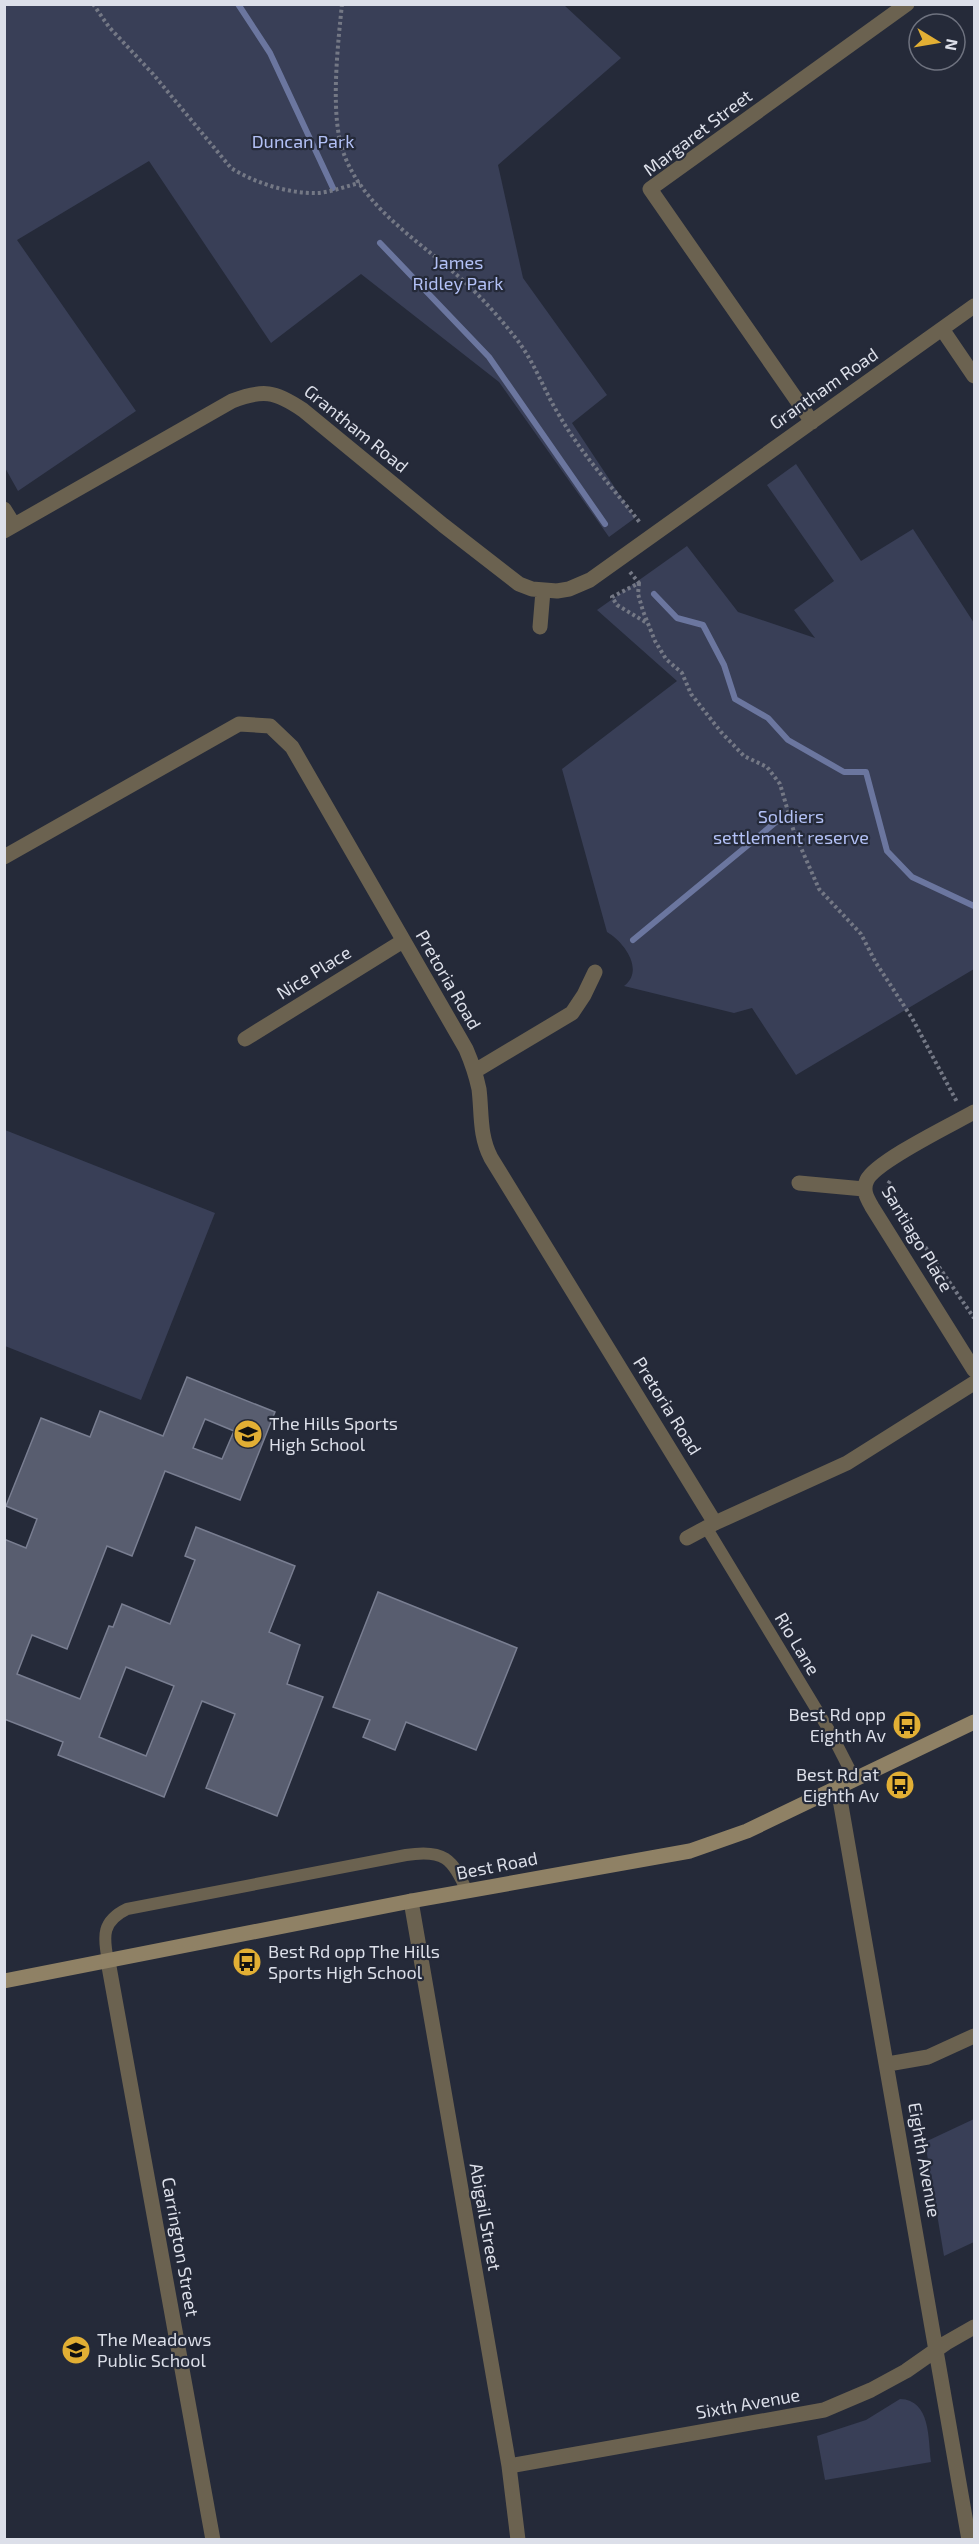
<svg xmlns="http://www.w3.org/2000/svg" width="979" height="2544" font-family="'Exo 2',sans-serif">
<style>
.green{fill:#393f57}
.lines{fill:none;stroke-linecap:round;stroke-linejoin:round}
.stream{stroke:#6b769f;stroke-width:6}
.building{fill:#585d6f;stroke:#797e91;stroke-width:1.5;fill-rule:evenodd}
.path{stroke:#747885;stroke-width:4;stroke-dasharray:3 3;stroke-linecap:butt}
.service{stroke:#6b6250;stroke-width:12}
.minor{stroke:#6b6250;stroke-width:15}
.secondary{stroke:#8f8165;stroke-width:15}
.labels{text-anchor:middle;stroke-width:4.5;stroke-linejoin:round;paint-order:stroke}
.street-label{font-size:18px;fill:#dcdfe9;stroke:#252a39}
.park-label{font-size:18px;fill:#b3c1f6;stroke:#252a39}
.poi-label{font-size:18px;fill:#dcdfe9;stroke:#252a39;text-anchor:start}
</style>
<rect width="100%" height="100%" fill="#252a39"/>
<path class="green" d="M 4,5 L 564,5 L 621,58 L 498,165 L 523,278 L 607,395 L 572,423 L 635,518 L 609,537 L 499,382 L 361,274 L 271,343 L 149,161 L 17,240 L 136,411 L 18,491 L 4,466 Z
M 796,464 L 861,561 L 913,529 L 974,623 L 974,969 L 796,1075 L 752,1008 L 734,1013 L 624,986 C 645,970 624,942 607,932 L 562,769 L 677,681 L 597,610 L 687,546 L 738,612 L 815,638 L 794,610 L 834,581 L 767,485 Z
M 5,1130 L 215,1213 L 141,1400 L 5,1346 Z
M 974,2119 L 974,2242 L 944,2256 L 925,2142 Z
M 900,2399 C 931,2400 928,2439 931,2462 L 825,2480 L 817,2436 L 866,2420 Z"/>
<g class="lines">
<path class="stream" d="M 238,4 L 270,53 L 333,188
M 380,243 L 489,357 L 605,524
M 654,594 L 677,618 L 703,625 L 724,665 L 735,699 L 768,718 L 788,740 L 844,772 L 866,772 L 887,851 L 912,877 L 974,906
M 633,940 L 782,817"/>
</g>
<path class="building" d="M 187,1377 L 275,1412 L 240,1500 L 165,1471 L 132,1556 L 107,1546 L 67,1649 L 32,1635 L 17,1674 L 80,1699 L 109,1626 L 113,1627 L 122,1604 L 170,1624 L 195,1560 L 185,1556 L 196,1527 L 295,1566 L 269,1632 L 300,1645 L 287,1684 L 323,1697 L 277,1816 L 206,1788 L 235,1714 L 202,1701 L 164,1797 L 58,1755 L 63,1742 L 4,1719 L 4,1539 L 26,1548 L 37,1519 L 6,1506 L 41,1418 L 90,1437 L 100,1411 L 163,1436 ZM 205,1419 L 234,1431 L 222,1459 L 193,1448 ZM 126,1667 L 174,1686 L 146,1756 L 99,1737 Z
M 378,1592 L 517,1648 L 476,1750 L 406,1722 L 395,1750 L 363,1737 L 370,1720 L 333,1707 Z"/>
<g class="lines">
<path class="path" d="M 93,4 L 109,27 L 153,74 L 231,168 C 255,183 289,194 318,193 C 332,192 346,186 360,183
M 342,4 C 338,43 332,98 339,136 C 350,196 409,234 451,270 C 474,289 496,313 514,336 C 534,360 543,389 559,415 C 582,455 613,488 641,524
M 630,572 L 639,583 L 612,597 L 617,605 L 647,623
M 639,583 L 638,594 L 643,611 L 655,641 L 666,659 L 682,673 L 691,694 L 721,732 L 744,756 L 767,767 L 780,784 L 794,832 L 819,889 L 861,934 L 876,963 L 912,1018 L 957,1102
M 890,1181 L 888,1184 L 889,1194 L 974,1318"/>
<path class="service" d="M 706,1527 L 832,1735 L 855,1780
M 108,1961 C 103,1936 102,1921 127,1909 L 406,1855 C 443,1849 453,1858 467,1892"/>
<path class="minor" d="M 942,329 L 974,376
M 812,422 L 650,189 L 907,4
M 4,509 L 14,525
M 4,531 L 232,401 C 263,389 275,391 303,410 L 443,525 L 519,584 L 532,589 L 557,591 L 569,589 L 590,580 L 974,306
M 540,627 L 543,591
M 4,857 L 239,724 L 270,726 L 292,747 L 466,1049 C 472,1063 476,1075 479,1089 C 482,1113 479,1135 491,1158 L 715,1523
M 245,1039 L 403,941
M 475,1071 L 572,1013 L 584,995 L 595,972
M 974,1112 C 953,1124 876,1161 867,1180 C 862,1190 867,1198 872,1207 L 974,1370
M 799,1183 L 864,1189
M 687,1538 L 715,1523 L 847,1463 L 974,1383
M 838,1788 L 969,2540
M 411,1901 L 509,2466 L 518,2540
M 108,1961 L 213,2540
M 888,2064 L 928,2057 L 974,2036
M 509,2466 L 824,2410 L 871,2390 L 906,2371 L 946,2343 L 974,2327"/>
<path class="secondary" d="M 4,1981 L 411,1901 L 690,1851 L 747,1831 L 974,1722"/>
</g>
<defs>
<g id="school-disc" transform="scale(1.5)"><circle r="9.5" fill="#e2af34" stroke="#252a39"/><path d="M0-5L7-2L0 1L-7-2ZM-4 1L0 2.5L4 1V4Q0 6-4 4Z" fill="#111"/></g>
<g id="bus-disc" transform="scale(1.5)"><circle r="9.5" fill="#e2af34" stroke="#252a39"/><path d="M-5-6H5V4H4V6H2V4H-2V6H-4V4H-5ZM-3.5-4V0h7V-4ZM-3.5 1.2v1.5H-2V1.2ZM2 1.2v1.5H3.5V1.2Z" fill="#111"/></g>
</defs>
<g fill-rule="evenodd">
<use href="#school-disc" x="248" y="1434"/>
<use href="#bus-disc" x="907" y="1725"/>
<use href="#bus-disc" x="900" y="1785"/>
<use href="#bus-disc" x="247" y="1962"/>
<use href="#school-disc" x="76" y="2350"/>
</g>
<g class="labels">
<g class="street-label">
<text transform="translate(698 133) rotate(-37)" y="6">Margaret Street</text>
<text transform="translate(824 389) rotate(-35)" y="6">Grantham Road</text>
<text transform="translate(356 429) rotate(39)" y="6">Grantham Road</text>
<text transform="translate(314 973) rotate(-32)" y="6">Nice Place</text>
<text transform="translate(448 980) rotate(60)" y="6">Pretoria Road</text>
<text transform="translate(917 1239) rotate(59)" y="6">Santiago Place</text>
<text transform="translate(667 1406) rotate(58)" y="6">Pretoria Road</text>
<text transform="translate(797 1644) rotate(59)" y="6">Rio Lane</text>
<text transform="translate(497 1866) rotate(-11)" y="6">Best Road</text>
<text transform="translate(924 2160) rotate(80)" y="6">Eighth Avenue</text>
<text transform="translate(485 2217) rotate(80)" y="6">Abigail Street</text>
<text transform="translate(180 2247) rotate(80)" y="6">Carrington Street</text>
<text transform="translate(748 2404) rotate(-10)" y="6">Sixth Avenue</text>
</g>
<g class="park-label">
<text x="303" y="148">Duncan Park</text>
<text x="458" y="269">James<tspan x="458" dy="21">Ridley Park</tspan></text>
<text x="791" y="823">Soldiers<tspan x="791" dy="21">settlement reserve</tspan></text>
</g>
<g class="poi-label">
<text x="269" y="1430">The Hills Sports<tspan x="269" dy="21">High School</tspan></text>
<text x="886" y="1721" text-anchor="end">Best Rd opp<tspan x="886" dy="21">Eighth Av</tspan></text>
<text x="879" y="1781" text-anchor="end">Best Rd at<tspan x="879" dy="21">Eighth Av</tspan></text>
<text x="268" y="1958">Best Rd opp The Hills<tspan x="268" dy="21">Sports High School</tspan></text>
<text x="97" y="2346">The Meadows<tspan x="97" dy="21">Public School</tspan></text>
</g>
</g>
<rect width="979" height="2544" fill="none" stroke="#dcdfe9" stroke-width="12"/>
<g transform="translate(937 42) rotate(101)"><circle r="28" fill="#252a39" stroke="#6e727f" stroke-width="1.5"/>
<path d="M0-4.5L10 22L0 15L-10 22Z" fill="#e2af34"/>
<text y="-9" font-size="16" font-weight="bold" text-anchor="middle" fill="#dcdfe9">N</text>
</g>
</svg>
